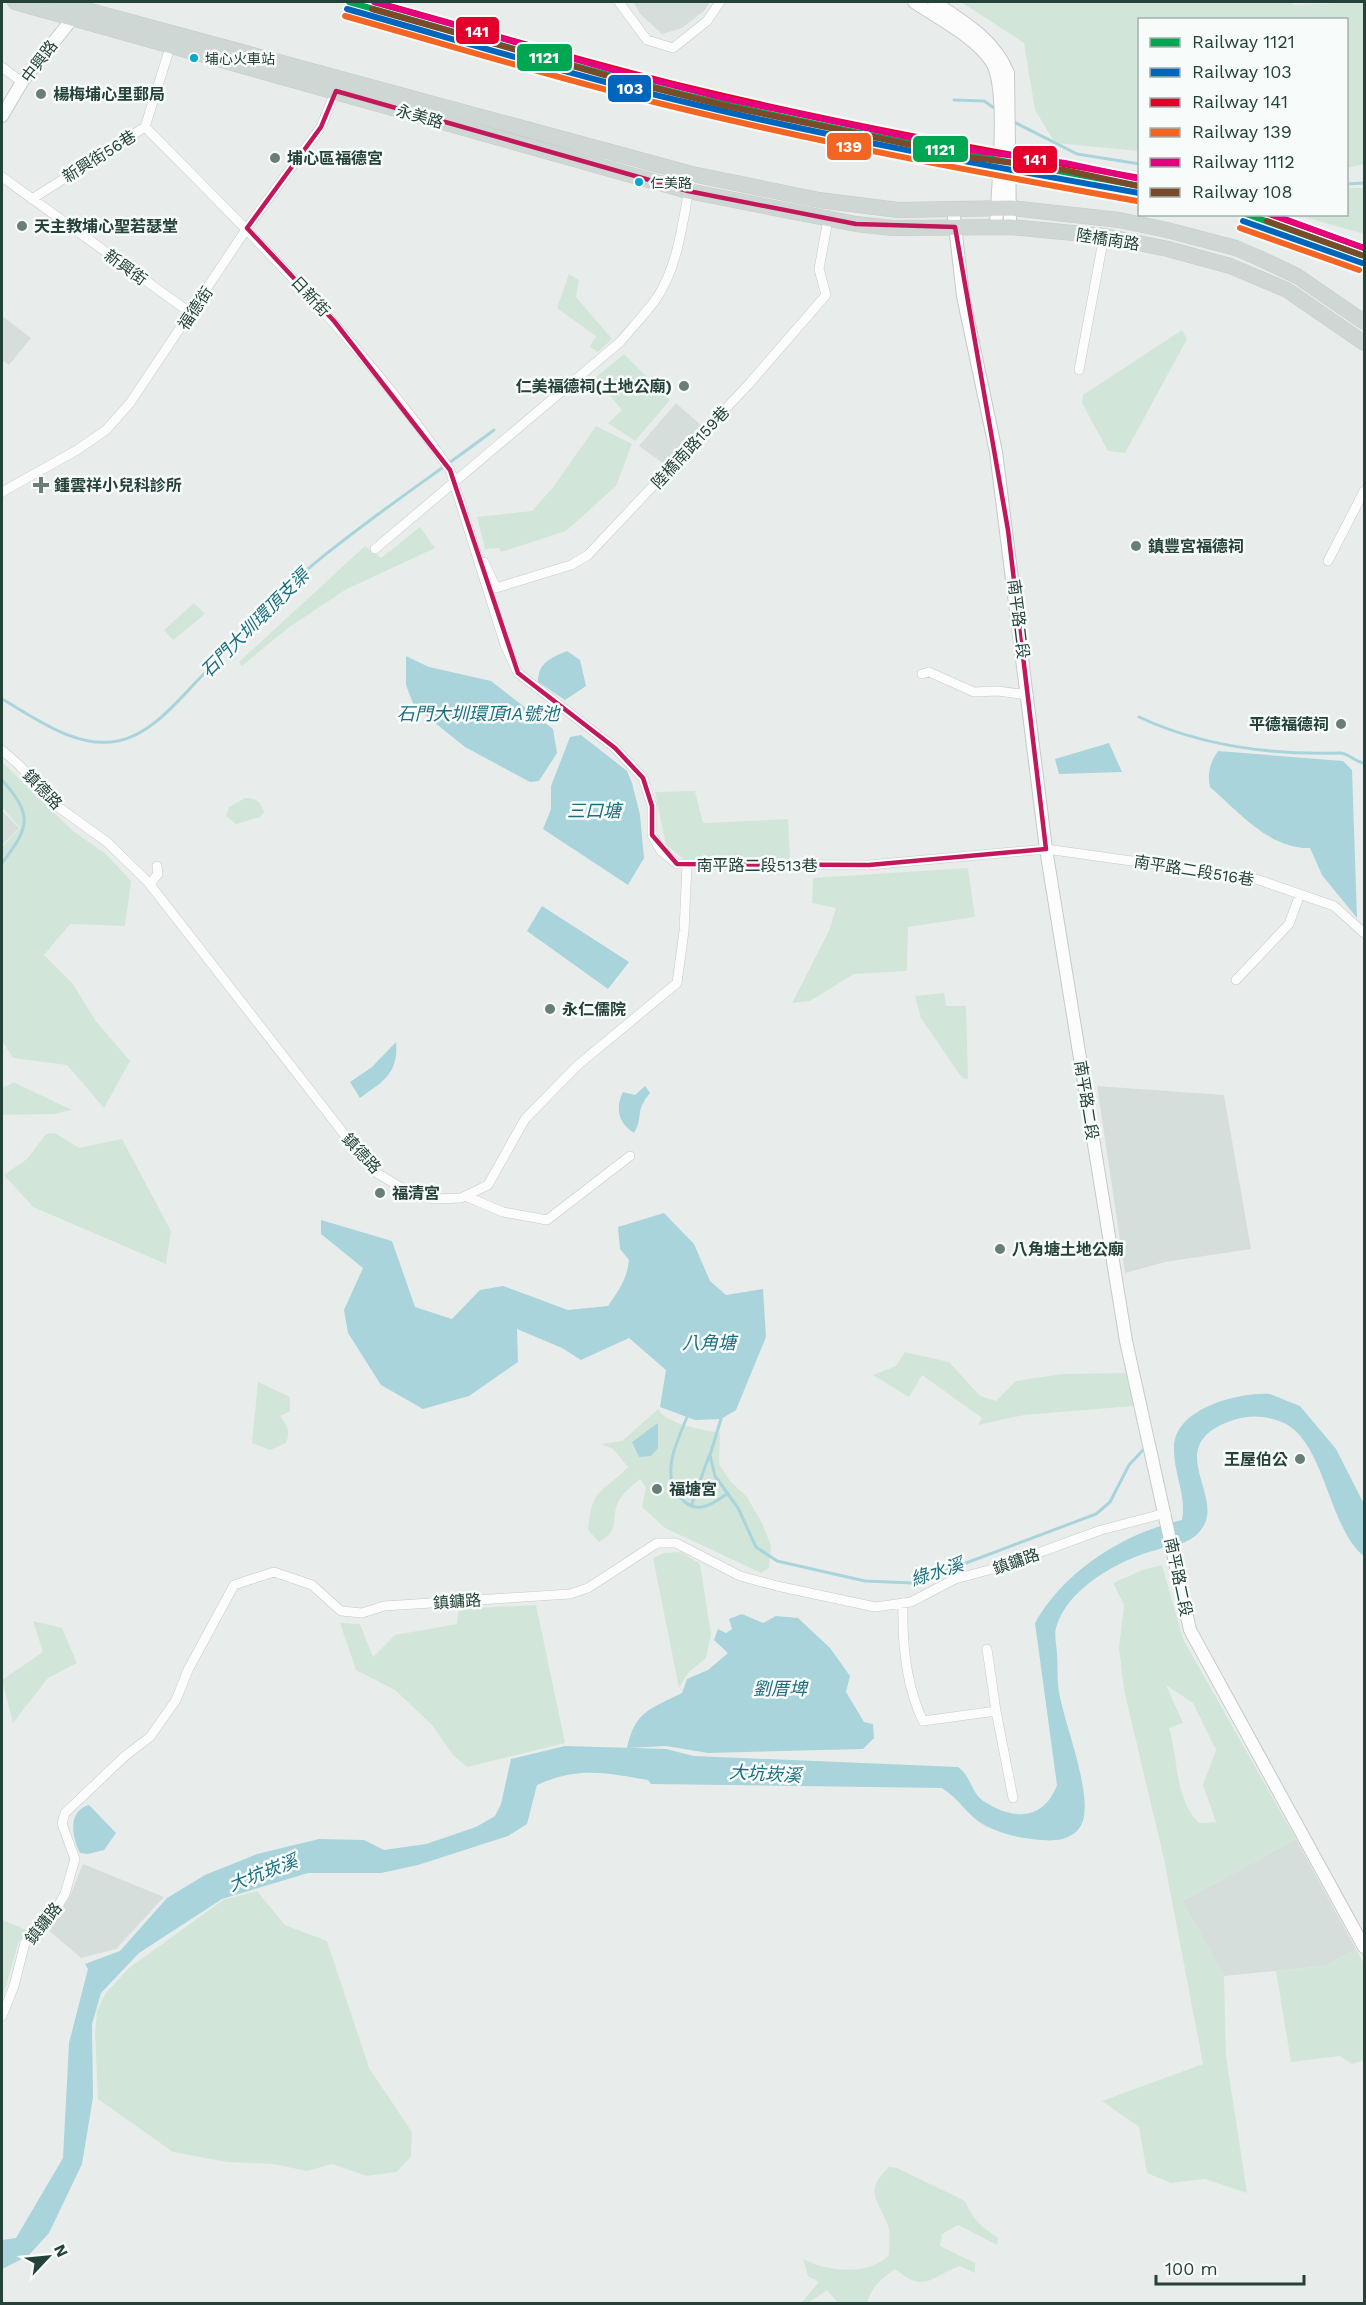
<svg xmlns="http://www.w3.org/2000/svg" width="1366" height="2305" font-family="'Work Sans','Noto Sans TC',sans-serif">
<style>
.built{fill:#d6dedb}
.green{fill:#d1e6d8;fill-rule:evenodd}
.water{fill:#a9d4db}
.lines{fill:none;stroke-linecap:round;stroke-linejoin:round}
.stream{stroke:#a9d4db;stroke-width:3}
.minor-casing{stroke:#c5cac8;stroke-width:10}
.tertiary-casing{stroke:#c5cac8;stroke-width:14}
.primary-casing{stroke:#c3ccc9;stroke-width:16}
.minor{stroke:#fcfcfc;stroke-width:9}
.tertiary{stroke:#fcfcfc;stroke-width:12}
.primary{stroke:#cfd7d5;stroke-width:15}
.rail-1-casing{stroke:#f7fbf9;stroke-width:10}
.rail-2-casing{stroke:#f7fbf9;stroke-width:10}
.rail-3-casing{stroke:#f7fbf9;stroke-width:10}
.rail-4-casing{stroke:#f7fbf9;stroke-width:10}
.rail-5-casing{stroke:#f7fbf9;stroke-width:10}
.rail-6-casing{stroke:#f7fbf9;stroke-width:10}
.rail-1{stroke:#00a651;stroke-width:6}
.rail-2{stroke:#0065bd;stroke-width:6}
.rail-3{stroke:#e4002b;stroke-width:6}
.rail-4{stroke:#f26522;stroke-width:6}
.rail-5{stroke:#e5007d;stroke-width:6}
.rail-6{stroke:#7a4b2a;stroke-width:6}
.marked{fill:none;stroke:#c2185b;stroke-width:4.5;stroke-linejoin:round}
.bus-dot{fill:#00a9ce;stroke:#f7fbf9;stroke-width:2}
.poi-dot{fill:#697e78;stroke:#f7fbf9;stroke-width:2}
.labels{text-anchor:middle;stroke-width:5;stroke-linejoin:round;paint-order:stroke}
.bus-label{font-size:14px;fill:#24423a;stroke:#f7fbf9;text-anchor:start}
.street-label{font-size:16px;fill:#24423a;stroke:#f7fbf9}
.poi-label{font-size:16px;font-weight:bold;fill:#24423a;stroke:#f7fbf9;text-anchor:start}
.water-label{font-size:18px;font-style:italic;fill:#1c6f80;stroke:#f7fbf9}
.line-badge{stroke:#f7fbf9;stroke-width:2}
.badge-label{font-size:16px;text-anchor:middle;font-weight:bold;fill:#fff}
</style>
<rect width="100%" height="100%" fill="#e8edeb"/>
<path class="built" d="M 633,2 L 710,2 L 705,10 L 682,28 L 662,34 L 641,15 Z
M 2,316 L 31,338 L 9,365 L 2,360 Z
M 676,403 L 703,427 L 670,468 L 639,446 Z
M 2,811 L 19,828 L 2,845 Z
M 1097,1086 L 1224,1095 L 1251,1249 L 1165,1262 L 1125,1273 Z
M 1296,1839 L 1356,1949 L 1325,1966 L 1224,1976 L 1182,1901 Z
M 83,1864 L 164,1897 L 116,1949 L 81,1958 L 47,1929 L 69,1898 Z"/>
<path class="green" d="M 961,2 L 1289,2 L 1295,5 L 1364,2 L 1364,164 L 1347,168 L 1346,20 L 1140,20 L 1139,151 L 1055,143 L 1035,110 L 1024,43 Z
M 1347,188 L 1364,188 L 1364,234 L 1297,215 L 1346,214 Z
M 569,274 L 579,280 L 576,297 L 612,339 L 598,352 L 590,347 L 596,336 L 557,308 Z
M 1182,330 L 1187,339 L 1125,453 L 1108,451 L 1082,403 L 1083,395 Z
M 624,354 L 670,400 L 635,441 L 608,423 L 622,410 L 595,378 Z
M 596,426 L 632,444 L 616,486 L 566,531 L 501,552 L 499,548 L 485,549 L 477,517 L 532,511 L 554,486 Z
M 420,527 L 435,548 L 345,590 L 288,628 L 242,666 L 239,662 L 365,546 L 381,558 Z
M 194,603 L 205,614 L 173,640 L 164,630 Z
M 2,762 L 72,830 L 107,855 L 131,881 L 125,926 L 70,924 L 44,955 L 73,984 L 95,1020 L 130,1061 L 104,1108 L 67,1065 L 13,1058 L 2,1041 L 2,847 L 20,828 L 2,807 Z
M 695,791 L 703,823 L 788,819 L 790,860 L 684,859 L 666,845 L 655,792 Z
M 245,798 C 256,798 260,801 264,812 L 260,817 L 236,824 L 226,816 L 229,807 Z
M 968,868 L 975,917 L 908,927 L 907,971 L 854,974 L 810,1001 L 792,1003 L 829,931 L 836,908 L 812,903 L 813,878 Z
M 944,993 L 946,1006 L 966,1006 L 968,1079 L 962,1078 L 921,1018 L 915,996 Z
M 15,1082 L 15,1083 L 72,1110 L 54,1114 L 2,1115 L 2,1088 Z
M 55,1133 L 79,1148 L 122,1139 L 171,1231 L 166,1264 L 33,1207 L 4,1175 L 27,1159 L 46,1134 Z
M 905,1352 L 949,1362 L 980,1396 L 996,1401 L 1016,1381 L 1062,1374 L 1126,1373 L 1134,1406 L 1024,1415 L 978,1425 L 982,1418 L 922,1375 L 909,1397 L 873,1375 L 896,1366 Z
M 258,1382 L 290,1397 L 290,1411 L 280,1416 C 287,1425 291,1432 286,1443 L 270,1450 L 252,1443 Z
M 658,1409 C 669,1426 702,1429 720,1433 L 719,1464 L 730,1481 L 747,1497 L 762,1523 L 771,1546 L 769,1568 L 761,1573 L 665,1528 L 642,1507 L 646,1488 L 640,1479 C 632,1486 620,1495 617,1505 C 611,1523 620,1530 599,1542 L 588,1530 C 592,1486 602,1494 628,1467 L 613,1449 L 601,1444 L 622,1441 Z
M 681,1552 L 700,1564 L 711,1634 L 706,1658 L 688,1673 L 679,1688 L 653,1558 L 664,1553 Z
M 1162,1565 L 1183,1639 L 1296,1839 L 1182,1901 L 1224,1976 L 1226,2056 L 1247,2193 L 1205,2179 L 1171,2183 L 1147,2173 L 1139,2127 L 1102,2101 L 1203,2064 L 1164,1859 L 1124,1690 L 1119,1648 L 1124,1605 L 1113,1583 L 1145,1569 ZM 1166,1685 L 1193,1703 L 1216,1750 L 1203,1785 L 1216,1822 L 1199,1823 C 1174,1798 1179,1760 1169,1728 L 1183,1723 Z
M 536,1605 L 565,1743 L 467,1767 L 453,1755 L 432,1725 L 395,1690 L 356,1670 L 340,1623 L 360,1624 L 373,1657 L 395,1635 L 457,1624 L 459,1609 Z
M 33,1621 L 62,1628 L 77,1663 L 48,1678 L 13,1723 L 2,1680 L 43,1652 Z
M 257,1891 L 285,1925 L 327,1941 L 369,2068 L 412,2132 L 411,2157 L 396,2172 L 367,2176 L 332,2164 L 307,2171 L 273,2164 L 227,2162 L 173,2152 L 98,2099 L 95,2034 L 97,2011 L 105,1994 L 129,1968 L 223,1900 Z
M 2,1920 L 29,1931 L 19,1941 L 2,2000 Z
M 1356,1949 L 1364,1964 L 1364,2060 L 1352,2064 L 1340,2056 L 1291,2062 L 1276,1971 L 1325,1966 Z
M 889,2167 L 897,2168 L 965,2201 C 972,2219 982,2227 998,2238 L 997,2245 L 958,2225 L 942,2234 L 940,2246 L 975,2263 L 975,2273 L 960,2266 C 929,2277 926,2294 895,2269 C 881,2279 872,2286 867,2303 L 838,2303 L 827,2290 L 808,2303 L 801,2303 L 819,2282 L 808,2276 L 803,2259 C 828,2272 869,2276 889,2255 C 889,2246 891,2234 888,2226 C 879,2199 862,2193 889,2167 Z"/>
<path class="water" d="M 567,651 L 580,660 L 586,686 L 565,700 L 538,682 C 538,663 550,658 567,651 Z
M 406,656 L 429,667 L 491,681 L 553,729 L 557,753 L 539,781 L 530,782 L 465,747 L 414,706 L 406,685 Z
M 581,735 L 627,771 L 632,783 L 640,815 L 644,858 L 628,885 L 543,829 L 551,809 L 551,786 L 570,737 Z
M 1109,743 L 1122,772 L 1059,774 L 1055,759 Z
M 1218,751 L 1343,761 L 1352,770 L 1357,918 L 1322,875 L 1310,848 C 1269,849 1239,812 1210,787 C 1207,774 1210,762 1218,751 Z
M 542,906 L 629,962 L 608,989 L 527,931 Z
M 396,1042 C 399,1073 383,1082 360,1098 L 350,1082 L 372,1067 Z
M 645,1086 L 650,1093 C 634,1112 644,1117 634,1133 C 618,1123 615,1108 623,1092 L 635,1095 Z
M 664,1213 L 694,1244 L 710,1281 L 726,1295 L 763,1289 L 766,1337 L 736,1410 L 721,1419 L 695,1420 L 660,1407 L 666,1370 L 629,1338 L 581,1360 L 562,1348 L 517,1329 L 518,1362 L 469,1396 L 423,1409 L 381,1385 L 348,1333 L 344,1310 L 363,1268 L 321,1234 L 321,1220 L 392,1241 L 415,1307 L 452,1319 L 480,1290 L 503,1286 L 568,1310 L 608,1306 C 619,1290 627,1279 629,1260 L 620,1249 L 618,1227 Z
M 1270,1394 L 1300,1406 L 1336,1449 L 1364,1504 L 1364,1556 C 1328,1529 1325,1436 1279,1421 C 1259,1414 1242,1415 1223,1424 C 1164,1451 1228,1499 1200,1531 C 1189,1545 1172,1545 1156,1550 C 1119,1560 1067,1588 1056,1628 C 1054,1636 1057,1647 1057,1655 C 1058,1667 1057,1680 1059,1692 C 1065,1725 1089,1784 1084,1816 C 1081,1837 1060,1842 1043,1840 C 1023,1839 1004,1835 986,1826 C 968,1817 959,1798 942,1788 L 651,1784 L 648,1780 C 605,1773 578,1766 537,1785 L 527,1824 L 508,1836 L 418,1865 L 381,1873 L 308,1873 L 222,1899 L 139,1953 L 101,1993 L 92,2024 L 93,2097 L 82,2164 L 49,2233 L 28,2256 L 2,2269 L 2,2240 L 16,2238 L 63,2158 L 69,2043 L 88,1969 L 85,1964 L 120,1951 L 167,1898 L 205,1875 L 257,1854 L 319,1839 L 364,1840 L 384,1850 L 426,1844 L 476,1827 L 495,1816 L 501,1804 L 511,1759 L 565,1746 L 666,1749 L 694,1756 L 958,1767 C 970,1775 971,1791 982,1800 C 1011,1820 1043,1822 1057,1785 L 1035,1623 C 1065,1570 1124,1533 1182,1520 C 1187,1495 1173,1473 1174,1447 C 1175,1408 1239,1392 1270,1394 Z
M 658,1423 L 658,1448 L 651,1456 L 639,1457 L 632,1442 Z
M 742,1614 L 763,1623 L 776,1616 L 798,1618 L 830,1648 L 850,1676 L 846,1692 L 864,1722 L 873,1724 L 874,1738 L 863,1749 L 708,1753 L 666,1746 L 627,1748 C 635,1711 650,1709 682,1693 L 687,1679 L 708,1670 L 728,1653 L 714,1640 L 718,1629 L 726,1633 L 732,1629 L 729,1619 Z
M 89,1805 L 116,1833 L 104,1850 L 88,1854 L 80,1853 C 72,1837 67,1811 89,1805 Z"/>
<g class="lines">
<path class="stream" d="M 954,100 L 984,101 L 997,110
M 1012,121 L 1077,154 L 1140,164
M 1346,184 L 1364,183
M 2,699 C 37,719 76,749 118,741 C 150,735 176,703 197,681 C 234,644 269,602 309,568 C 367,519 433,476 494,430
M 1139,717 C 1201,746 1272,755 1340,753 C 1348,753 1355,762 1364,763
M 2,780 C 33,815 30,827 2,863
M 687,1417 C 680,1435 669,1456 671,1476 C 671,1484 675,1491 680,1497 C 695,1516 712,1505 728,1493
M 721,1419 L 710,1455 L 715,1476 L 738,1508 L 756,1547 L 777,1561 L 865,1581 L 913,1583 L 1096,1514 L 1110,1502 L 1129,1465 L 1143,1450
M 691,1506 L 709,1456"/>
<g class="minor-casing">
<path id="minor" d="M 619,2 L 647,40 L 673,48 L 707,21 L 720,2
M 2,67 L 22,82
M 145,127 C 253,236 363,343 450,470 L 505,645 L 518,673 L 615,748 L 643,778 L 652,806 L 652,835 L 661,851 L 677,864 L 869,865 L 1046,849 L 1253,878 L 1334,906 L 1364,933
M 2,177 L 192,314
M 32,199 L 145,127 L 172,41
M 1079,370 L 1104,236
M 2,492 L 77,450 L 106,430 L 130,403 L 247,228 L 321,127 L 336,90
M 375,549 L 620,342 C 632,328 645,314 656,299 C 680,264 683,215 692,174
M 1328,561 L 1364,491
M 484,562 L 496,588 L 571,565 L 588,555 L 748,385 L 826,295 L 819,269 L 828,219
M 922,674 L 929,672 L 974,692 L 998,691 L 1028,695
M 2,750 L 19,765 L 54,804 L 107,842 L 148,882 L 372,1170 L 410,1193 L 434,1199 L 461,1198 L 488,1185 L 525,1119 L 578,1065 L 677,983 L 684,931 L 687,865
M 150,884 L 158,874 L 157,866
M 1236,980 L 1289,924 L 1300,894
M 465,1196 L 503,1212 L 547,1220 L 630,1156
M 903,1603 C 902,1641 906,1686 923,1721 L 996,1711 L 987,1649
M 996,1711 L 1013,1798
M 2,2016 L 14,1986 L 25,1943 L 50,1919 L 65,1894 L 75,1859 L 62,1824 L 65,1813 L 125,1756 L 150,1737 L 176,1700 L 188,1670 L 234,1585 L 274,1572 L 312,1585 L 341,1611 L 362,1613 L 384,1606 L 570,1594 L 588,1588 L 657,1543 L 676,1543 L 740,1576 L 777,1586 L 875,1607 L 911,1602 L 955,1579 L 1000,1567 L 1101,1530 L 1166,1513"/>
</g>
<g class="tertiary-casing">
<path id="tertiary" d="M 914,2 C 939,19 974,36 991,61 C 1009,88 997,191 996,227
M 934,2 C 964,22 994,39 1008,73 L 1010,227
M 2,116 L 22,82 L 72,19 L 73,10
M 953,208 L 963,296 L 996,452 L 1046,849 L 1126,1341 L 1190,1630 L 1364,1947"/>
</g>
<g class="primary-casing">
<path id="primary" d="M 15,2 L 688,191 L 856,224 L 893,228 L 1010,227 L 1104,236 L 1168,249 L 1230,266 L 1287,290 L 1364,343
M 57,2 L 692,174 L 819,200 L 898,210 L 1011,208 L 1119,220 L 1167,230 L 1236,248 L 1259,258 L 1297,276 L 1364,322"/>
</g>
<use href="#minor" class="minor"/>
<use href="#tertiary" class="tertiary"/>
<use href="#primary" class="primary"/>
<g class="rail-1-casing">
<path id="rail-1" d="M 349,2 C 463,34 576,68 690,96 C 839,131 989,159 1140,186
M 1246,214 L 1364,256"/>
</g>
<g class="rail-2-casing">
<path id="rail-2" d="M 347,9 C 461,41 574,76 689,103 C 838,139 988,166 1139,193
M 1243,221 L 1362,263"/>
</g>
<g class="rail-3-casing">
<path id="rail-3" d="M 375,2 C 480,31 584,62 690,88 C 839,124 989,151 1140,178
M 1269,214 L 1364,248"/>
</g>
<g class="rail-4-casing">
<path id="rail-4" d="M 345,16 C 459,48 572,83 687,110 C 836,146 987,174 1137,201
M 1240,228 L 1359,270"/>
</g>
<g class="rail-5-casing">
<path id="rail-5" d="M 374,2 L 624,73 L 728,99 L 970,150 L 1065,163 L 1140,179
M 1271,214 L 1364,248"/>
</g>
<g class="rail-6-casing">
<path id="rail-6" d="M 372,9 L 622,80 L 726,106 L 968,157 L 1064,170 L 1138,186
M 1267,221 L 1361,255"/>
</g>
<use href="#rail-1" class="rail-1"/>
<use href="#rail-2" class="rail-2"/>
<use href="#rail-3" class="rail-3"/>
<use href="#rail-4" class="rail-4"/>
<use href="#rail-5" class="rail-5"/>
<use href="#rail-6" class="rail-6"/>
</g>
<path class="marked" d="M 336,91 L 688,191 L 856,224 L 955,227 L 1008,530 L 1046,849 L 869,865 L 677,864 L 652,835 L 652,806 L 643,778 L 615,748 L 518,673 L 450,470 L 334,321 L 247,228 L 321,127 Z"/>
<g class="bus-dot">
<circle cx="194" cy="58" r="5"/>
<circle cx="639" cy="182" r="5"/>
</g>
<g class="poi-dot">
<circle cx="41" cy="94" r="6"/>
<circle cx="275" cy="158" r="6"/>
<circle cx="22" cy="226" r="6"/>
<circle cx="684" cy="386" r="6"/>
<path d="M38 476h6v6h6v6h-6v6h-6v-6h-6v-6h6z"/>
<circle cx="1136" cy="546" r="6"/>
<circle cx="1341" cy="724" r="6"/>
<circle cx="550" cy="1009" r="6"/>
<circle cx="380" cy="1193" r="6"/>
<circle cx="1000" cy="1249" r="6"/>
<circle cx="1300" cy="1459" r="6"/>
<circle cx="657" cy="1489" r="6"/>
</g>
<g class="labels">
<g class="bus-label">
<text x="205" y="64">埔心火車站</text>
<text x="650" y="188">仁美路</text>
</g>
<g class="street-label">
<text transform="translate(39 61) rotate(-53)" y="6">中興路</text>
<text transform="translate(420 116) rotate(16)" y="6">永美路</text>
<text transform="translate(99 156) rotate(-32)" y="6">新興街56巷</text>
<text transform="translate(1108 239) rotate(9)" y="6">陸橋南路</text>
<text transform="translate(126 267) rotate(36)" y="6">新興街</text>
<text transform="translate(311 296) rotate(47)" y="6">日新街</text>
<text transform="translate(195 308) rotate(-56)" y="6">福德街</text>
<text transform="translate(690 447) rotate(-47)" y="6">陸橋南路159巷</text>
<text transform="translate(1019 619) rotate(83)" y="6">南平路二段</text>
<text transform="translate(43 789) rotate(46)" y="6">鎮德路</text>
<text x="757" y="871">南平路二段513巷</text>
<text transform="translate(1194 870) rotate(9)" y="6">南平路二段516巷</text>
<text transform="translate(1087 1100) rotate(81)" y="6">南平路二段</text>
<text transform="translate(362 1153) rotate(47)" y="6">鎮德路</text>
<text transform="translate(1016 1561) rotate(-19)" y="6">鎮鏞路</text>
<text transform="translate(1179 1577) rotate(78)" y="6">南平路二段</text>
<text transform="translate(457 1601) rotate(-4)" y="6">鎮鏞路</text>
<text transform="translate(43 1923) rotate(-52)" y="6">鎮鏞路</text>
</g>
<g class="poi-label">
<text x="53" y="100">楊梅埔心里郵局</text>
<text x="287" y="164">埔心區福德宮</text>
<text x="34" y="232">天主教埔心聖若瑟堂</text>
<text x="672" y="392" text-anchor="end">仁美福德祠(土地公廟)</text>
<text x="54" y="491">鍾雲祥小兒科診所</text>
<text x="1148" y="552">鎮豐宮福德祠</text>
<text x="1329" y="730" text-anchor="end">平德福德祠</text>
<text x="562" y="1015">永仁儒院</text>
<text x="392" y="1199">福清宮</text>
<text x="1012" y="1255">八角塘土地公廟</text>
<text x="1288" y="1465" text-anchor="end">王屋伯公</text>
<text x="669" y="1495">福塘宮</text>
</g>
<g class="water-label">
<text transform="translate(255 623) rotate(-45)" y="6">石門大圳環頂支渠</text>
<text x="478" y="720">石門大圳環頂1A號池</text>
<text x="594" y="817">三口塘</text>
<text x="709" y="1349">八角塘</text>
<text transform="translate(937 1572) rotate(-18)" y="6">綠水溪</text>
<text x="780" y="1695">劉厝埤</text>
<text transform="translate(765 1774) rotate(3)" y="6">大坑崁溪</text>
<text transform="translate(263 1873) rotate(-21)" y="6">大坑崁溪</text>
</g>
</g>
<g class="line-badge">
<rect x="455" y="16" width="45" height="29" rx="6" fill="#e4002b"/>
<rect x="516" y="43" width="57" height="29" rx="6" fill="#00a651"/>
<rect x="607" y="74" width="45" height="29" rx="6" fill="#0065bd"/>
<rect x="826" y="132" width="46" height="29" rx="6" fill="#f26522"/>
<rect x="912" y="135" width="57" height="28" rx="6" fill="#00a651"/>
<rect x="1012" y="145" width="46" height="29" rx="6" fill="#e4002b"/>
</g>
<g class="badge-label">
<text x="477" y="37">141</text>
<text x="544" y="63">1121</text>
<text x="630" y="94">103</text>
<text x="849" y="152">139</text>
<text x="940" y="155">1121</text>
<text x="1035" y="165">141</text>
</g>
<rect width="1366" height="2305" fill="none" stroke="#24423a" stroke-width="6"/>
<rect x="1138" y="18" width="210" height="198" fill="#f7fbf9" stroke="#a3b1ad" stroke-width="1.5"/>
<rect x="1150" y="38" width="30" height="9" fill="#00a651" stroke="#a3b1ad" stroke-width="1.5"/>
<text x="1192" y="48" font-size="18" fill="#24423a">Railway 1121</text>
<rect x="1150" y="68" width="30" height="9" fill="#0065bd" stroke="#a3b1ad" stroke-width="1.5"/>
<text x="1192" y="78" font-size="18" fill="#24423a">Railway 103</text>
<rect x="1150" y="98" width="30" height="9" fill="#e4002b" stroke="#a3b1ad" stroke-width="1.5"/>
<text x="1192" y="108" font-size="18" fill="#24423a">Railway 141</text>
<rect x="1150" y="128" width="30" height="9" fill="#f26522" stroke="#a3b1ad" stroke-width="1.5"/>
<text x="1192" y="138" font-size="18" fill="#24423a">Railway 139</text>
<rect x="1150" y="158" width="30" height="9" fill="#e5007d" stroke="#a3b1ad" stroke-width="1.5"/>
<text x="1192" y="168" font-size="18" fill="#24423a">Railway 1112</text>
<rect x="1150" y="188" width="30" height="9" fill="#7a4b2a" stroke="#a3b1ad" stroke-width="1.5"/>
<text x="1192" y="198" font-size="18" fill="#24423a">Railway 108</text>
<g transform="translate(48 2257) rotate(64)" stroke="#f7fbf9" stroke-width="4.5" paint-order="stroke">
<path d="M0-4.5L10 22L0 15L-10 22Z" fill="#24423a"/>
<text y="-9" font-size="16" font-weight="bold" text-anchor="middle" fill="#24423a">N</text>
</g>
<path d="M1156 2275v9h148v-9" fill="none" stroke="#24423a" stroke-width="3"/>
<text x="1165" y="2275" font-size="18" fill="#24423a" stroke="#f7fbf9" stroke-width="4.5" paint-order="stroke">100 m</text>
</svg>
